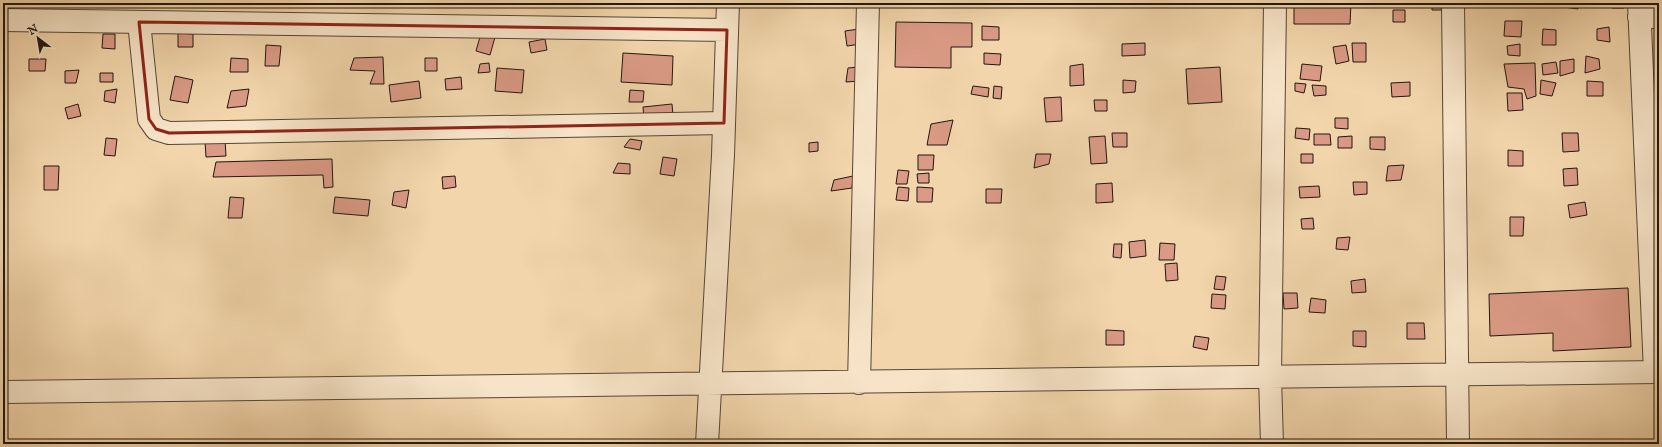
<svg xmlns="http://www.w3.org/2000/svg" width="1662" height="447" font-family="'IM FELL English',serif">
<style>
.building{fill:#da9a85;stroke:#211710}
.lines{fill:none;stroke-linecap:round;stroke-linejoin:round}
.street-casing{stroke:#554637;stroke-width:24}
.street{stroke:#f7e4c8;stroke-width:22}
.marked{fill:none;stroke:#8f2418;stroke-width:3;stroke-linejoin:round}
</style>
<rect width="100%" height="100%" fill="#f2d5ab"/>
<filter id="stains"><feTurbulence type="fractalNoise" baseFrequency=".005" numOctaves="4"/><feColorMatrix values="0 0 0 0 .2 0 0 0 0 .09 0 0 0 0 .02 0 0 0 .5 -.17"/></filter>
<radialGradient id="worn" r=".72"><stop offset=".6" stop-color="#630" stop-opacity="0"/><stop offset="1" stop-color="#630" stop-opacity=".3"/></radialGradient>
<path class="building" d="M 1294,3 L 1351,3 L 1350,24 L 1294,24 Z
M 1432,3 L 1442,3 L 1442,10 L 1432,10 Z
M 1565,3 L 1578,3 L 1578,9 L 1564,7 Z
M 1612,3 L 1624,3 L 1624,8 L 1612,8 Z
M 1393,10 L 1405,10 L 1405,22 L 1393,22 Z
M 1505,21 L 1522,21 L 1521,37 L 1504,36 Z
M 896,22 L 972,23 L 972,47 L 951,47 L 951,68 L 895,67 Z
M 982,26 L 999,27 L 999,40 L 982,40 Z
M 1609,27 L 1610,42 L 1597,40 L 1597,29 Z
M 859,29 L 861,44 L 847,46 L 845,31 Z
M 1543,29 L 1556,30 L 1556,45 L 1542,45 Z
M 178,33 L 193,34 L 193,47 L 178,47 Z
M 481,33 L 495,37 L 490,55 L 476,51 Z
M 103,34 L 115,34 L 115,49 L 102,48 Z
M 545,39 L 547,50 L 531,53 L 529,42 Z
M 1145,43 L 1145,55 L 1122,56 L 1122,44 Z
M 1352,43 L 1366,43 L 1366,62 L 1353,62 Z
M 1520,44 L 1520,56 L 1508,55 L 1507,46 Z
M 266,45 L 281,46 L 279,66 L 265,66 Z
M 1346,45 L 1349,61 L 1336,64 L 1333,47 Z
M 623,53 L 673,56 L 672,85 L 621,82 Z
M 984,53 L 1001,54 L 1000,65 L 984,64 Z
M 1586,56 L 1599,59 L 1600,69 L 1585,73 Z
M 383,57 L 384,84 L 370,84 L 375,71 L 350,70 L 354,58 Z
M 231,58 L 248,59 L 248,72 L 230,72 Z
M 425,58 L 437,58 L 437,71 L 425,71 Z
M 29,59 L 46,59 L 45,71 L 29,71 Z
M 1574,59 L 1574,72 L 1560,76 L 1560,61 Z
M 1556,62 L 1558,73 L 1543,75 L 1542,64 Z
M 489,63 L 490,72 L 478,73 L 480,64 Z
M 1535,63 L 1536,96 L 1527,99 L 1524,89 L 1508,87 L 1504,64 Z
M 1083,64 L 1084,85 L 1070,86 L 1070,66 Z
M 1302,64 L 1322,66 L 1320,81 L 1300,79 Z
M 858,67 L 859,81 L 846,82 L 848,68 Z
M 1220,67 L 1222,102 L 1188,104 L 1186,69 Z
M 497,68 L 524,70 L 522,93 L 495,91 Z
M 79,70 L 76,83 L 65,83 L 65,71 Z
M 100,73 L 113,73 L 113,82 L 100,82 Z
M 175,76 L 193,80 L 188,103 L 170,100 Z
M 461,77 L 462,89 L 446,90 L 445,79 Z
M 1123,80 L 1136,81 L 1135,92 L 1123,93 Z
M 1541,80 L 1556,83 L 1552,96 L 1540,94 Z
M 419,81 L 421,98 L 391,102 L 389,85 Z
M 1587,81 L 1603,82 L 1603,96 L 1587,96 Z
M 1410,82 L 1410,96 L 1392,97 L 1391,83 Z
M 1295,83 L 1306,84 L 1304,93 L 1295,91 Z
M 1312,85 L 1326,86 L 1326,95 L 1314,96 Z
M 973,86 L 989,88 L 988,97 L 971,94 Z
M 994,86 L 1002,87 L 1001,99 L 993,98 Z
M 117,89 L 115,103 L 104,101 L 105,91 Z
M 249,89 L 246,106 L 227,108 L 231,91 Z
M 630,90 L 644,91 L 643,102 L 629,102 Z
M 1507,93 L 1522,93 L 1523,110 L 1508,111 Z
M 1061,97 L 1062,121 L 1046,122 L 1044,98 Z
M 1094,100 L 1107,100 L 1107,111 L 1095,111 Z
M 78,104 L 81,116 L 68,119 L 65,108 Z
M 672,104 L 673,116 L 644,119 L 643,107 Z
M 1335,118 L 1348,118 L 1348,129 L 1335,128 Z
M 953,120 L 947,145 L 927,145 L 931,124 Z
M 1296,128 L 1310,129 L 1309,140 L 1295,138 Z
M 1112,133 L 1127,133 L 1127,147 L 1113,147 Z
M 1562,133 L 1578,133 L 1579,151 L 1563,152 Z
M 1314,134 L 1330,134 L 1331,145 L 1314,145 Z
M 1105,136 L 1107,163 L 1091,164 L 1089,137 Z
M 1352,136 L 1352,148 L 1338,148 L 1338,137 Z
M 1370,137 L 1385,137 L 1385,150 L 1370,149 Z
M 106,138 L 117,139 L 115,156 L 104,155 Z
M 630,139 L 642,141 L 640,150 L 624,147 Z
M 225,140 L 226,156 L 206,157 L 205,141 Z
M 818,142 L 818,151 L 809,152 L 809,143 Z
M 1508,150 L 1523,151 L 1523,166 L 1508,166 Z
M 1036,154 L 1051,154 L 1049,164 L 1034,168 Z
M 1301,154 L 1313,154 L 1313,163 L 1301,163 Z
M 918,155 L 934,155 L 933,170 L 918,170 Z
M 663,157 L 677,159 L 674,176 L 660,174 Z
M 332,159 L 333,187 L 324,188 L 323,175 L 213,177 L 216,162 Z
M 618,163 L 630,164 L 630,174 L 613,173 Z
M 1404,165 L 1401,180 L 1386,181 L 1388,166 Z
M 44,166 L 59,166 L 58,190 L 44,190 Z
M 1577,168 L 1578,185 L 1564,186 L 1563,169 Z
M 898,170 L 909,171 L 907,184 L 896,184 Z
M 929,173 L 929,183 L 918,183 L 917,174 Z
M 455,176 L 456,187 L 443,189 L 442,177 Z
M 853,176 L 852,188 L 831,191 L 834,180 Z
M 1353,182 L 1367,182 L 1367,194 L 1354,195 Z
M 1112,183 L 1113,202 L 1096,203 L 1096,184 Z
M 1319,186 L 1320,197 L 1300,198 L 1299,187 Z
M 898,187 L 909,188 L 908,201 L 896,200 Z
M 917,187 L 933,188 L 932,202 L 917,202 Z
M 986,189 L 1002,189 L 1001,203 L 986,203 Z
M 409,190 L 406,208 L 392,205 L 394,192 Z
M 230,197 L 244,198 L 242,218 L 228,218 Z
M 335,197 L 370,200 L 368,216 L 333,213 Z
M 1585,202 L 1587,215 L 1570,218 L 1568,205 Z
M 1510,217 L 1524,217 L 1523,236 L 1510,236 Z
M 1313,218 L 1314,229 L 1302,229 L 1301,219 Z
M 1350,237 L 1348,250 L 1336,249 L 1337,238 Z
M 1145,240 L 1146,256 L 1130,258 L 1129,242 Z
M 1160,243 L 1175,244 L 1174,260 L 1159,260 Z
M 1114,244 L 1122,244 L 1121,258 L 1113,257 Z
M 1177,263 L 1178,280 L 1166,281 L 1165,264 Z
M 1216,276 L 1226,277 L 1224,290 L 1214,289 Z
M 1365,279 L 1366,292 L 1352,293 L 1351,281 Z
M 1628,288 L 1631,347 L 1553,351 L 1553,333 L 1490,336 L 1489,294 Z
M 1283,293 L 1297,293 L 1298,308 L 1284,309 Z
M 1212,294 L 1226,295 L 1225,309 L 1211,308 Z
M 1311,298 L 1326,300 L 1325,313 L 1309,312 Z
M 1407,323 L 1424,323 L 1425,339 L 1407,339 Z
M 1106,330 L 1124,331 L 1124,345 L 1106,345 Z
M 1353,331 L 1366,331 L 1366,347 L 1353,346 Z
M 1195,336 L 1209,338 L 1207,350 L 1193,347 Z"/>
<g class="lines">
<g class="street-casing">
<path id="street" d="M 1453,3 L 1458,444
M 1639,3 L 1655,372
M 1639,17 L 1659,17
M 3,20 L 727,30
M 139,22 L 149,119 L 156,129 L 169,133 L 724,123
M 859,383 L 868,3
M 3,392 L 1659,372
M 707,444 L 723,155 L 728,3
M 1272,444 L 1270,377 L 1275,3"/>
</g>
<use href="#street" class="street"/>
</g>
<path class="marked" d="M 139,22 L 727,30 L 724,123 L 169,133 L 156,129 L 149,119 Z"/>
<rect width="1662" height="447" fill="none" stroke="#f2d5ab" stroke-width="16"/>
<rect x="4" y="4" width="1654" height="439" fill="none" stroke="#211710" stroke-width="2"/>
<rect x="8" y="8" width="1646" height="431" fill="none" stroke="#211710"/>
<g transform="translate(38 38) rotate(329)" stroke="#f7e4c8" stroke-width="3" paint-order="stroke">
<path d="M0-3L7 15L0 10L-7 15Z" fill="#211710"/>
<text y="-6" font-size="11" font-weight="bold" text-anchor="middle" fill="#211710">N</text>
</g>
<rect width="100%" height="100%" filter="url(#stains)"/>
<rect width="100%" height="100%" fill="url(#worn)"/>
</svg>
